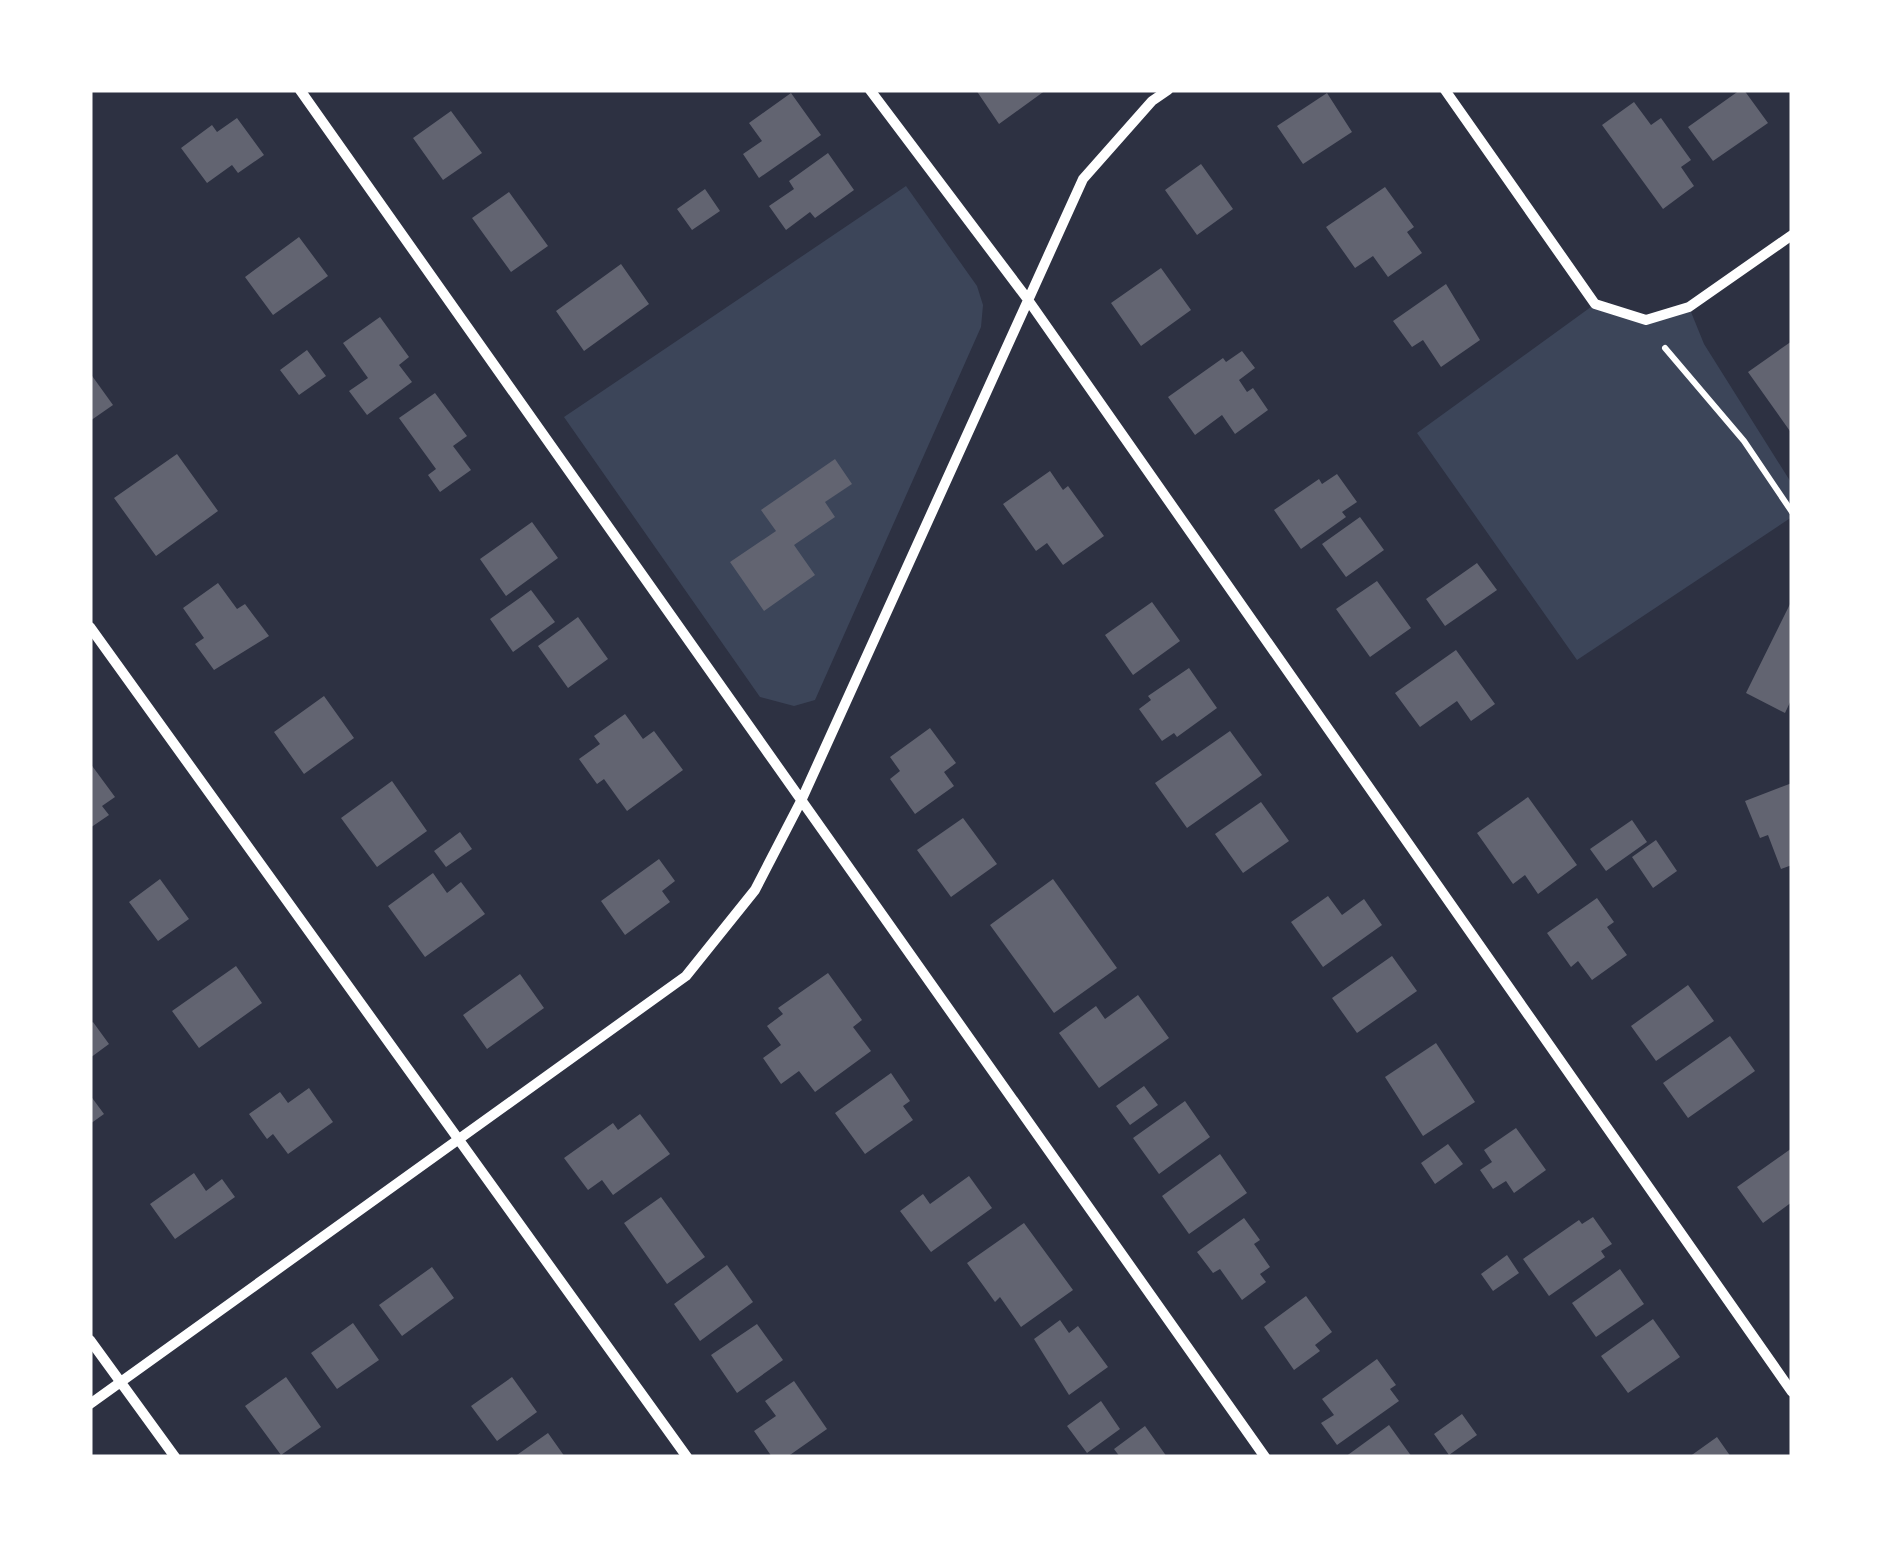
<svg xmlns="http://www.w3.org/2000/svg" width="1882" height="1547" font-family="Montserrat,sans-serif">
<style>
.green{fill:#3c4559}
.building{fill:#626471}
.lines{fill:none;stroke-linecap:round;stroke-linejoin:round}
.path{stroke:#fff;stroke-width:6}
.minor{stroke:#fff;stroke-width:10}
</style>
<rect width="100%" height="100%" fill="#2d3142"/>
<path class="green" d="M 906,186 L 977,286 L 983,305 L 981,327 L 815,700 L 794,706 L 760,697 L 564,417 Z
M 1595,304 L 1646,320 L 1689,307 L 1704,344 L 1792,484 L 1792,517 L 1577,660 L 1417,433 Z"/>
<path class="building" d="M 976,90 L 1046,90 L 999,124 Z
M 1740,90 L 1744,90 L 1768,123 L 1713,161 L 1688,127 Z
M 791,93 L 821,135 L 759,178 L 743,154 L 762,141 L 749,123 Z
M 1327,93 L 1352,132 L 1303,164 L 1277,126 Z
M 1634,102 L 1651,125 L 1661,118 L 1691,160 L 1681,167 L 1694,186 L 1663,209 L 1602,125 Z
M 451,111 L 482,153 L 443,180 L 413,138 Z
M 237,118 L 264,155 L 238,173 L 232,165 L 207,183 L 181,148 L 212,125 L 217,132 Z
M 828,153 L 854,190 L 815,218 L 810,212 L 786,230 L 769,206 L 794,189 L 789,181 Z
M 1201,164 L 1233,209 L 1197,235 L 1165,190 Z
M 1385,187 L 1414,227 L 1407,232 L 1422,253 L 1388,277 L 1373,256 L 1355,268 L 1326,227 Z
M 705,189 L 720,211 L 692,230 L 677,209 Z
M 509,192 L 548,246 L 511,272 L 472,218 Z
M 299,237 L 328,276 L 273,315 L 245,277 Z
M 621,264 L 649,304 L 584,351 L 556,311 Z
M 1161,268 L 1191,310 L 1141,346 L 1111,303 Z
M 1446,284 L 1480,340 L 1441,367 L 1423,340 L 1412,347 L 1393,321 Z
M 380,317 L 409,357 L 399,365 L 412,382 L 367,415 L 349,391 L 368,378 L 343,343 Z
M 1792,341 L 1792,434 L 1748,372 Z
M 307,350 L 326,376 L 299,395 L 280,370 Z
M 1242,351 L 1255,368 L 1239,380 L 1247,392 L 1253,388 L 1268,410 L 1235,434 L 1222,415 L 1195,435 L 1168,397 L 1223,358 L 1226,362 Z
M 90,373 L 113,405 L 90,421 Z
M 435,393 L 467,436 L 453,446 L 471,470 L 440,492 L 428,475 L 436,469 L 399,418 Z
M 177,454 L 218,511 L 156,556 L 114,498 Z
M 835,459 L 852,484 L 825,502 L 835,517 L 794,545 L 815,575 L 764,611 L 730,562 L 776,531 L 761,510 Z
M 1050,471 L 1063,490 L 1068,486 L 1104,536 L 1063,565 L 1047,543 L 1036,551 L 1003,504 Z
M 1337,474 L 1357,502 L 1342,512 L 1346,517 L 1301,549 L 1274,510 L 1319,479 L 1322,484 Z
M 1360,517 L 1384,550 L 1346,577 L 1322,544 Z
M 532,522 L 558,558 L 506,596 L 480,559 Z
M 1477,563 L 1497,590 L 1445,626 L 1426,599 Z
M 1377,581 L 1411,628 L 1370,657 L 1336,609 Z
M 218,583 L 237,609 L 245,604 L 269,636 L 214,670 L 195,644 L 204,638 L 183,608 Z
M 531,590 L 555,622 L 513,652 L 490,619 Z
M 1792,600 L 1792,698 L 1785,713 L 1746,693 Z
M 1152,602 L 1180,641 L 1133,675 L 1105,635 Z
M 578,617 L 608,659 L 568,688 L 538,646 Z
M 1456,650 L 1495,704 L 1471,721 L 1457,701 L 1420,727 L 1395,693 Z
M 1189,668 L 1217,708 L 1177,737 L 1174,733 L 1162,741 L 1139,709 L 1151,700 L 1148,696 Z
M 324,696 L 354,738 L 304,774 L 274,732 Z
M 625,714 L 643,739 L 654,731 L 683,770 L 627,811 L 604,779 L 597,784 L 579,759 L 600,744 L 594,736 Z
M 930,728 L 956,763 L 944,772 L 954,786 L 915,814 L 890,779 L 900,771 L 890,757 Z
M 1230,731 L 1262,775 L 1187,828 L 1155,783 Z
M 90,763 L 115,797 L 102,806 L 109,815 L 90,828 Z
M 392,781 L 427,831 L 377,867 L 341,818 Z
M 1792,783 L 1792,865 L 1781,869 L 1768,835 L 1760,838 L 1745,801 Z
M 1528,797 L 1577,865 L 1538,894 L 1525,875 L 1513,884 L 1477,833 Z
M 1261,802 L 1289,841 L 1243,873 L 1215,834 Z
M 963,818 L 997,864 L 951,897 L 917,850 Z
M 1632,820 L 1647,842 L 1606,871 L 1590,849 Z
M 460,832 L 472,849 L 446,867 L 434,851 Z
M 1656,840 L 1677,871 L 1653,888 L 1632,857 Z
M 659,859 L 675,881 L 662,891 L 670,902 L 625,935 L 601,901 Z
M 433,873 L 447,893 L 461,882 L 485,914 L 425,957 L 388,906 Z
M 160,879 L 189,919 L 158,941 L 129,902 Z
M 1053,879 L 1117,968 L 1054,1013 L 990,925 Z
M 1328,896 L 1342,915 L 1364,899 L 1382,925 L 1323,967 L 1291,922 Z
M 1597,898 L 1614,922 L 1607,927 L 1627,955 L 1592,980 L 1578,961 L 1571,967 L 1547,933 Z
M 1392,956 L 1417,991 L 1357,1033 L 1332,998 Z
M 236,966 L 262,1003 L 199,1048 L 172,1011 Z
M 828,973 L 862,1020 L 853,1027 L 871,1051 L 815,1092 L 799,1071 L 781,1084 L 763,1058 L 781,1045 L 767,1026 L 783,1014 L 778,1008 Z
M 520,974 L 544,1008 L 487,1049 L 463,1015 Z
M 1688,985 L 1714,1021 L 1656,1061 L 1631,1026 Z
M 1138,995 L 1169,1038 L 1099,1088 L 1059,1033 L 1096,1006 L 1105,1019 Z
M 93,1022 L 109,1044 L 90,1058 L 90,1024 Z
M 1730,1036 L 1755,1071 L 1688,1118 L 1663,1083 Z
M 1436,1043 L 1475,1102 L 1423,1136 L 1385,1077 Z
M 891,1073 L 910,1101 L 903,1106 L 913,1120 L 865,1154 L 835,1113 Z
M 1144,1086 L 1158,1105 L 1130,1125 L 1116,1106 Z
M 309,1088 L 333,1122 L 288,1154 L 273,1134 L 267,1139 L 249,1114 L 280,1092 L 288,1103 Z
M 90,1095 L 104,1114 L 90,1124 Z
M 1185,1101 L 1210,1137 L 1159,1174 L 1133,1138 Z
M 640,1114 L 670,1154 L 613,1195 L 602,1180 L 588,1190 L 564,1158 L 613,1123 L 618,1130 Z
M 1516,1128 L 1546,1170 L 1514,1193 L 1506,1181 L 1493,1189 L 1480,1170 L 1492,1162 L 1484,1150 Z
M 1448,1144 L 1463,1164 L 1435,1184 L 1421,1163 Z
M 1792,1148 L 1792,1202 L 1763,1223 L 1737,1187 Z
M 1220,1154 L 1247,1193 L 1189,1234 L 1162,1196 Z
M 194,1173 L 206,1191 L 222,1179 L 235,1197 L 175,1239 L 150,1204 Z
M 969,1176 L 992,1208 L 931,1252 L 900,1211 L 923,1194 L 930,1204 Z
M 661,1197 L 705,1257 L 667,1284 L 624,1223 Z
M 1593,1217 L 1612,1244 L 1601,1251 L 1605,1257 L 1549,1296 L 1523,1259 L 1579,1220 L 1582,1224 Z
M 1244,1218 L 1260,1240 L 1254,1244 L 1270,1267 L 1260,1274 L 1266,1282 L 1242,1300 L 1220,1269 L 1213,1273 L 1197,1252 Z
M 1024,1223 L 1073,1290 L 1021,1327 L 1000,1297 L 995,1302 L 967,1263 Z
M 1507,1255 L 1519,1273 L 1493,1291 L 1481,1274 Z
M 727,1265 L 753,1302 L 700,1341 L 674,1304 Z
M 432,1267 L 454,1298 L 402,1336 L 379,1305 Z
M 1620,1269 L 1644,1304 L 1596,1337 L 1572,1303 Z
M 1306,1296 L 1332,1332 L 1315,1345 L 1320,1351 L 1294,1370 L 1264,1327 Z
M 1653,1319 L 1680,1357 L 1628,1393 L 1601,1356 Z
M 1060,1320 L 1069,1333 L 1078,1326 L 1108,1367 L 1069,1395 L 1034,1339 Z
M 353,1323 L 379,1360 L 337,1389 L 311,1353 Z
M 757,1324 L 783,1360 L 737,1393 L 711,1355 Z
M 1377,1359 L 1396,1385 L 1390,1389 L 1399,1401 L 1337,1445 L 1321,1423 L 1334,1415 L 1322,1399 Z
M 286,1377 L 321,1427 L 281,1455 L 245,1406 Z
M 512,1377 L 537,1412 L 497,1441 L 471,1406 Z
M 794,1381 L 827,1429 L 787,1457 L 772,1457 L 754,1431 L 776,1416 L 765,1401 Z
M 1101,1401 L 1120,1429 L 1087,1453 L 1067,1426 Z
M 1462,1414 L 1477,1435 L 1449,1455 L 1434,1434 Z
M 1389,1425 L 1412,1457 L 1345,1457 Z
M 1145,1426 L 1167,1457 L 1120,1457 L 1114,1449 Z
M 548,1433 L 565,1457 L 514,1457 Z
M 1717,1437 L 1731,1457 L 1689,1457 Z"/>
<g class="lines">
<path class="path" d="M 1665,348 L 1744,441 L 1792,512"/>
<path class="minor" d="M 300,90 L 1265,1457
M 870,90 L 1026,297 L 1792,1392
M 1445,90 L 1595,304 L 1646,320 L 1689,307 L 1792,235
M 90,627 L 687,1457
M 90,1340 L 175,1457
M 90,1404 L 686,976 L 755,890 L 801,801 L 1083,179 L 1152,101 L 1168,90"/>
</g>
<rect width="1882" height="1547" fill="none" stroke="#ffffff" stroke-width="185"/>
</svg>
